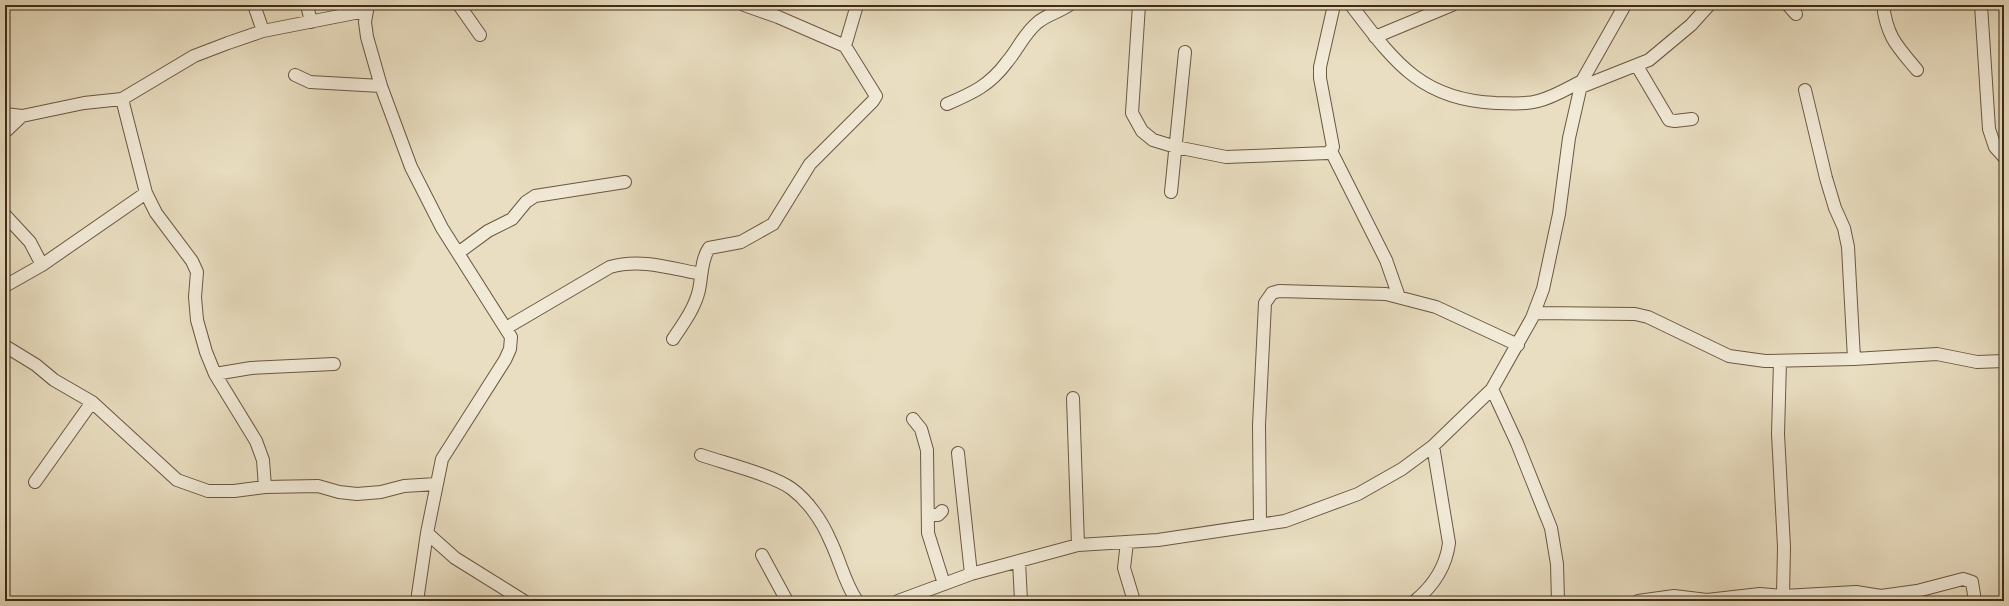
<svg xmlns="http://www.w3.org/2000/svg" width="2009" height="606" font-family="'Gentium Book Plus',serif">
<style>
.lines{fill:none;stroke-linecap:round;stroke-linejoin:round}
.minor-casing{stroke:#6a5842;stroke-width:14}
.minor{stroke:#f1ead7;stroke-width:12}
</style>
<rect width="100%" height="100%" fill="#e9dec1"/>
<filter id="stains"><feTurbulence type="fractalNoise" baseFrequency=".005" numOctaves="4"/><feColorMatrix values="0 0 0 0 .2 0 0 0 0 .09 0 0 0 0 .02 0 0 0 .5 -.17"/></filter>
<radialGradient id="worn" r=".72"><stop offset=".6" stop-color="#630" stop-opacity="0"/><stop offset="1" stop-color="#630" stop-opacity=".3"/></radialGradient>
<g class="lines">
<g class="minor-casing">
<path id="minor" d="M 254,5 L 263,31
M 307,5 L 311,22
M 368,5 L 365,22 L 367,37 L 381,86 L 411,167 L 442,228 L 511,337 L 510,349 L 505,360 L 442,459 L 427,533 L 417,601
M 459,5 L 480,35
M 1139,5 L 1132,113 L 1142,131 L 1153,140 L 1176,147 L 1226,157 L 1328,153 L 1333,147 L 1320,78 L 1320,67 L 1334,5
M 1351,5 C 1393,60 1420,100 1496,103 C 1510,103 1524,105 1538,101 C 1554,97 1568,88 1582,81
M 1788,5 L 1796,14
M 1883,5 C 1887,37 1897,46 1917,70
M 1981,5 L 1989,129 L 1995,147 L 2004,157
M 1375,37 L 1452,5
M 845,46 L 857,5
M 1637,66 L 1669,120 L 1675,121 L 1692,119
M 295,75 L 310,82 L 381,86
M 1581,87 L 1649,60 L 1691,25 L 1709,5
M 1805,90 L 1826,178 L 1835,208 L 1844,228 L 1848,247 L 1854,359
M 122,99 L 146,193 L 156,213 L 192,261 L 197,272 L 195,297 L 197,320 L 206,352 L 215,374 L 256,441 L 263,460 L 265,487
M 947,104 C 973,93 990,85 1007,62 C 1018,49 1024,34 1037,23 C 1046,15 1059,12 1069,5
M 5,114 L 22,116
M 5,132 L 22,116 L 84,103 L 122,99 L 194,56 L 228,43 L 263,31 L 365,11
M 1331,151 L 1386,260 L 1399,297
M 1171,192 L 1185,52
M 5,215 L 30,242 L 42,265
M 458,253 L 488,231 L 512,219 L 526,202 L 535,196 L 625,182
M 5,286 L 42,265 L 146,193
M 1534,313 L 1635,314 L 1648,317 L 1729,356 L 1765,361 L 1854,359 L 1937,354 L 1977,362 L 2004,361
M 506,328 L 610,267 C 640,258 670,268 701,274
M 673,339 C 683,324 695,308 699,290 C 702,276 701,260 709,248 L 741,242 L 773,224 L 810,164 L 873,101 L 876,96 L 845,46 L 778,17 L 744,5
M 5,346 L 36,365 L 54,380 L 92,402 L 177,480 L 208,491 L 234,491 L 265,487 L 318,486 L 339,492 L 357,494 L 381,492 L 404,486 L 436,484
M 1780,361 L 1778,434 L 1784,547 L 1783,596
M 215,374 L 251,368 L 334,364
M 1492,389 L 1517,443 L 1551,528 L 1557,564 L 1558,601
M 1073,398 L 1078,545
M 913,419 L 921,429 L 927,450 L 928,533 L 944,584
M 958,453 L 971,574
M 701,455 C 724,463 773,475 792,489 C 808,501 822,521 830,540 C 840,560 844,582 857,601
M 35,482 L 92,402
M 928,515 L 938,515 L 942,511
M 1260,524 L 1259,425 L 1265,303 L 1272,293 L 1279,291 L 1386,294 L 1436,307 L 1518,345
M 427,533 L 455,558 L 524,601
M 1127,542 L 1124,568 L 1134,601
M 762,555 L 787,601
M 1019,561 L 1021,601
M 898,601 L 971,574 L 1078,545 L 1158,540 L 1285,521 L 1358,494 L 1402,469 L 1433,446 L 1492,389 L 1532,318 L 1543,289 L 1559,214 L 1569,138 L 1582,81 L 1625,5
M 1415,601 C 1433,586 1446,567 1449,543 L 1433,446
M 1638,601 L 1674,596 L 1707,600 L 1760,594 L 1783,596 L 1856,592 L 1881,596 L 1917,591 L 1963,579 L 1972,582 L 1975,601"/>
</g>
<use href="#minor" class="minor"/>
</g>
<rect width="2009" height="606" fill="none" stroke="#e9dec1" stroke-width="20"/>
<rect x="6" y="6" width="1997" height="594" fill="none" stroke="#3f2c18" stroke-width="2"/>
<rect x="10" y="10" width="1989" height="586" fill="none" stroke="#3f2c18"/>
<rect width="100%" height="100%" filter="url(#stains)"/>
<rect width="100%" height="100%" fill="url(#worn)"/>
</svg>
